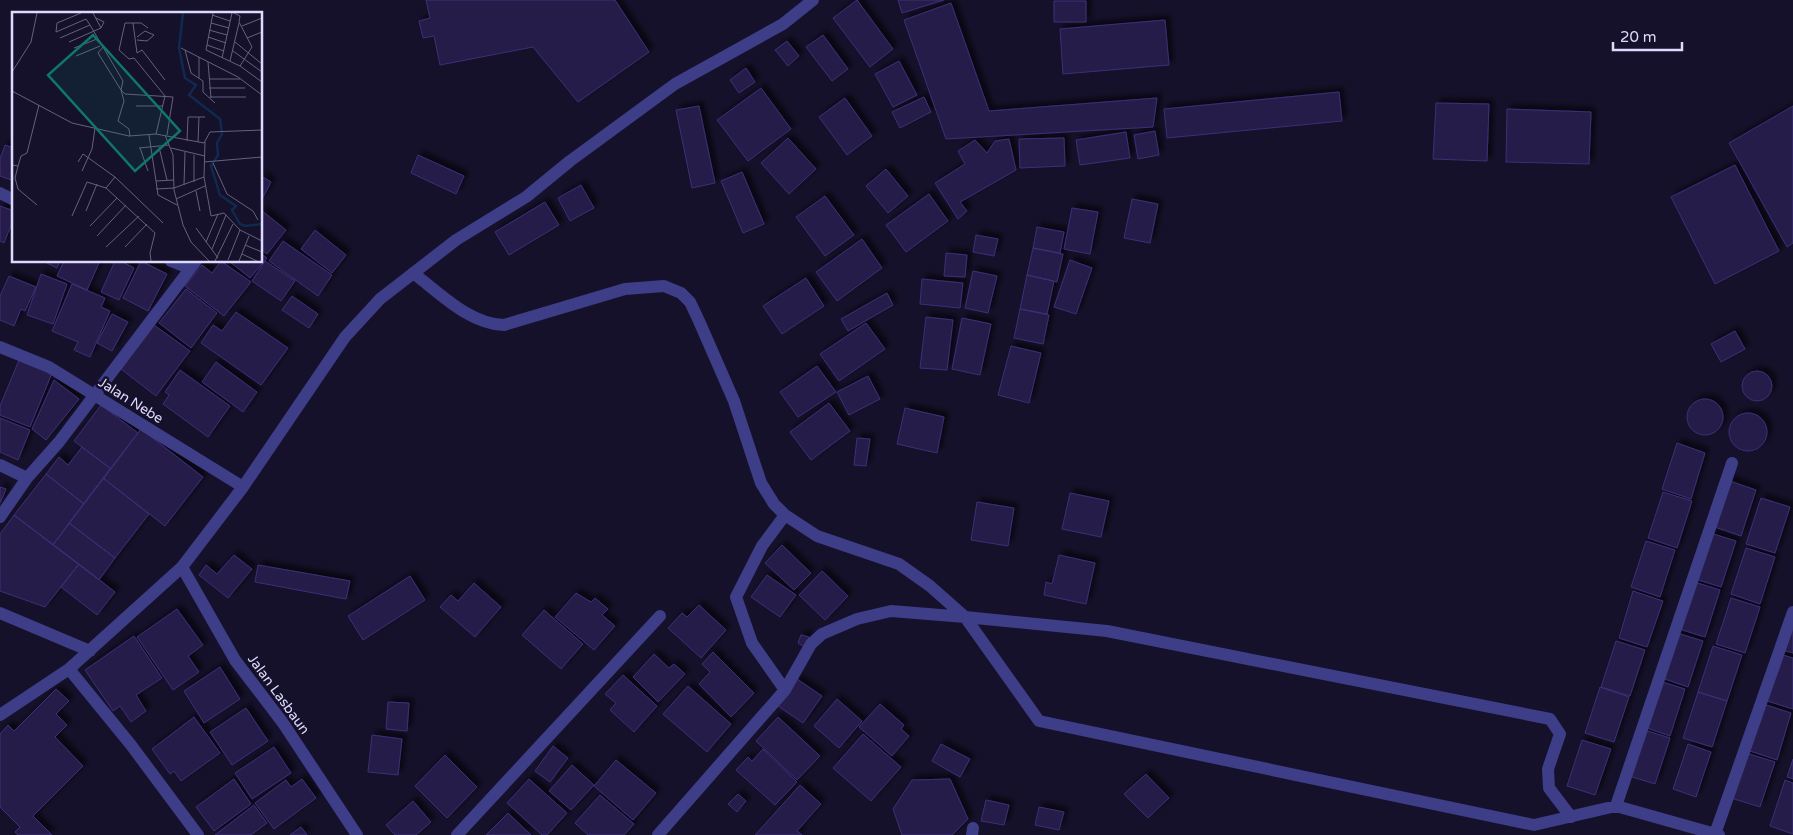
<svg xmlns="http://www.w3.org/2000/svg" width="1793" height="835" font-family="'Varela Round',sans-serif">
<style>
.building{fill:#251d4a;stroke:#3c3076;filter:url(#shadow)}
.lines{fill:none;stroke-linecap:round;stroke-linejoin:round}
.street{stroke:#3e3d88;stroke-width:12}
.labels{text-anchor:middle;stroke-width:5;stroke-linejoin:round;paint-order:stroke}
.street-label{font-size:14px;fill:#dedafe;stroke:#15112a}
.inset-river{fill:none;stroke:#10294f;stroke-width:2.5}
.inset-road{fill:none;stroke:#65617f;stroke-width:1}
.view{fill:#0f766e;fill-opacity:0.15;stroke:#0f766e;stroke-width:2.5}
.inset-edge{fill:none;stroke:#dedafe;stroke-width:2.5}
</style>
<defs>
<filter id="shadow"><feDropShadow dx="4.5" dy="-4.5" stdDeviation="2.5" flood-color="#0009"/></filter>
</defs>
<rect width="100%" height="100%" fill="#15112a"/>
<path class="building" d="M 426,0 L 615,0 L 649,52 L 578,102 L 533,47 L 440,65 L 434,36 L 423,38 L 419,21 L 430,18 Z
M 857,0 L 893,49 L 870,67 L 833,18 Z
M 898,0 L 944,0 L 902,13 Z
M 1054,1 L 1086,1 L 1086,22 L 1054,22 Z
M 951,3 L 989,111 L 1157,98 L 1153,127 L 946,139 L 904,20 Z
M 1165,20 L 1169,65 L 1063,74 L 1060,29 Z
M 823,35 L 848,69 L 832,81 L 806,47 Z
M 787,41 L 799,56 L 788,66 L 775,50 Z
M 899,61 L 917,95 L 893,107 L 875,74 Z
M 746,68 L 755,82 L 739,93 L 730,80 Z
M 761,88 L 791,129 L 748,161 L 717,120 Z
M 1339,92 L 1342,121 L 1167,138 L 1164,109 Z
M 924,97 L 931,112 L 900,128 L 892,112 Z
M 845,98 L 872,136 L 847,155 L 819,117 Z
M 1436,103 L 1489,104 L 1487,161 L 1433,159 Z
M 699,106 L 715,183 L 692,188 L 676,110 Z
M 1793,106 L 1793,243 L 1787,247 L 1729,143 Z
M 1507,109 L 1591,112 L 1589,164 L 1506,162 Z
M 1155,131 L 1159,155 L 1138,159 L 1134,135 Z
M 1126,132 L 1130,158 L 1080,165 L 1076,140 Z
M 788,138 L 816,169 L 789,194 L 761,163 Z
M 1064,138 L 1065,166 L 1020,168 L 1019,139 Z
M 1009,139 L 1016,170 L 960,202 L 967,211 L 958,219 L 935,183 L 965,164 L 958,151 L 975,140 L 987,153 L 995,141 Z
M 5,145 L 14,148 L 14,181 L 0,176 L 0,159 Z
M 418,155 L 464,176 L 456,194 L 411,173 Z
M 1735,165 L 1779,251 L 1715,284 L 1671,197 Z
M 886,169 L 908,196 L 888,213 L 866,186 Z
M 742,172 L 764,224 L 743,233 L 721,181 Z
M 261,176 L 271,182 L 261,201 Z
M 581,185 L 594,208 L 570,221 L 558,198 Z
M 929,194 L 948,221 L 906,252 L 886,225 Z
M 825,196 L 854,235 L 825,256 L 796,217 Z
M 1132,199 L 1158,204 L 1150,243 L 1124,238 Z
M 545,202 L 559,225 L 509,255 L 495,232 Z
M 0,206 L 14,211 L 14,218 L 4,243 L 0,241 Z
M 1072,208 L 1098,212 L 1090,254 L 1064,249 Z
M 261,210 L 286,230 L 267,254 L 261,249 Z
M 1037,227 L 1064,232 L 1060,253 L 1033,248 Z
M 315,230 L 346,255 L 332,273 L 301,249 Z
M 976,235 L 998,239 L 994,256 L 973,252 Z
M 862,239 L 882,268 L 837,301 L 816,272 Z
M 283,241 L 332,275 L 318,296 L 269,261 Z
M 1033,248 L 1063,254 L 1057,282 L 1027,275 Z
M 946,253 L 967,255 L 965,277 L 944,276 Z
M 261,254 L 267,258 L 250,278 L 229,261 L 261,261 Z
M 1070,260 L 1092,268 L 1076,314 L 1054,307 Z
M 43,261 L 60,261 L 57,268 Z
M 64,261 L 100,261 L 87,290 L 57,276 Z
M 115,261 L 121,261 L 134,268 L 119,300 L 101,292 Z
M 141,261 L 167,274 L 148,311 L 123,298 Z
M 221,261 L 251,282 L 224,316 L 185,286 L 202,265 L 212,273 Z
M 265,261 L 295,281 L 281,301 L 252,281 Z
M 973,271 L 997,276 L 988,313 L 965,308 Z
M 41,274 L 67,284 L 53,324 L 27,315 Z
M 1027,275 L 1054,281 L 1047,314 L 1020,309 Z
M 9,276 L 36,287 L 25,311 L 21,309 L 14,326 L 0,320 L 0,296 Z
M 806,278 L 824,306 L 782,334 L 763,306 Z
M 922,279 L 963,283 L 960,308 L 920,304 Z
M 72,284 L 105,298 L 101,307 L 110,311 L 90,357 L 74,350 L 78,342 L 52,331 Z
M 186,289 L 217,313 L 191,348 L 159,323 Z
M 887,293 L 893,305 L 848,331 L 841,319 Z
M 292,296 L 318,314 L 309,328 L 282,310 Z
M 1020,309 L 1049,315 L 1043,344 L 1014,338 Z
M 236,312 L 288,348 L 261,385 L 201,343 L 213,325 L 222,331 Z
M 112,314 L 128,322 L 112,351 L 97,343 Z
M 926,317 L 953,320 L 947,370 L 920,368 Z
M 962,318 L 991,324 L 980,375 L 952,369 Z
M 866,323 L 885,349 L 839,381 L 820,354 Z
M 154,325 L 190,351 L 156,396 L 121,369 Z
M 1735,331 L 1745,349 L 1721,362 L 1711,344 Z
M 1011,346 L 1041,353 L 1029,403 L 998,395 Z
M 19,360 L 52,373 L 30,427 L 0,415 L 0,406 Z
M 216,362 L 257,392 L 243,412 L 202,382 Z
M 817,366 L 836,392 L 798,417 L 780,392 Z
M 180,370 L 230,406 L 208,437 L 163,404 L 169,395 L 165,392 Z
M1742 386a15 15 0 1 1 30 0a15 15 0 1 1-30 0Z
M 868,376 L 880,399 L 849,415 L 837,392 Z
M 54,380 L 79,399 L 46,440 L 32,429 Z
M1687 417a18 18 0 1 1 36 0a18 18 0 1 1-36 0Z
M 829,403 L 850,431 L 811,460 L 790,432 Z
M 101,405 L 138,433 L 111,469 L 74,441 Z
M 905,408 L 944,417 L 937,453 L 897,444 Z
M1729 432a19 19 0 1 1 38 0a19 19 0 1 1-38 0Z
M 0,418 L 30,430 L 18,460 L 0,452 Z
M 141,429 L 203,477 L 165,526 L 103,478 Z
M 857,438 L 870,439 L 866,466 L 854,465 Z
M 1677,443 L 1705,453 L 1691,499 L 1662,489 Z
M 82,447 L 111,469 L 84,504 L 46,474 L 59,457 L 68,465 Z
M 46,474 L 84,504 L 53,545 L 14,515 Z
M 103,478 L 149,514 L 115,558 L 69,523 Z
M 1727,480 L 1756,490 L 1741,536 L 1712,526 Z
M 0,487 L 6,489 L 0,503 Z
M 1663,492 L 1692,501 L 1677,548 L 1648,538 Z
M 1070,493 L 1109,501 L 1101,537 L 1062,529 Z
M 1761,498 L 1790,507 L 1775,553 L 1746,544 Z
M 977,502 L 1014,508 L 1008,546 L 971,540 Z
M 14,515 L 79,564 L 45,607 L 0,591 L 0,534 Z
M 69,523 L 115,558 L 99,580 L 53,545 Z
M 1707,532 L 1736,541 L 1721,587 L 1692,578 Z
M 1646,541 L 1675,550 L 1660,597 L 1631,587 Z
M 782,545 L 811,573 L 794,590 L 765,563 Z
M 1746,548 L 1775,557 L 1760,604 L 1731,594 Z
M 234,555 L 252,569 L 228,598 L 199,575 L 206,565 L 217,574 Z
M 1059,555 L 1095,563 L 1086,604 L 1044,595 L 1046,582 L 1052,584 Z
M 79,564 L 115,592 L 97,615 L 61,587 Z
M 258,565 L 350,581 L 346,599 L 255,582 Z
M 822,571 L 848,596 L 825,620 L 799,595 Z
M 767,575 L 796,595 L 780,617 L 751,597 Z
M 410,576 L 425,600 L 363,640 L 348,616 Z
M 1691,581 L 1720,590 L 1705,637 L 1676,628 Z
M 474,583 L 501,607 L 475,637 L 440,607 L 451,595 L 458,601 Z
M 1633,591 L 1663,601 L 1647,647 L 1619,638 Z
M 576,593 L 591,602 L 595,598 L 608,609 L 602,615 L 615,626 L 594,650 L 555,617 Z
M 1731,598 L 1760,607 L 1745,653 L 1716,644 Z
M 699,605 L 726,630 L 701,658 L 668,628 L 682,613 L 687,617 Z
M 1793,607 L 1793,653 L 1779,649 Z
M 177,609 L 203,645 L 188,656 L 199,672 L 173,690 L 137,637 Z
M 544,610 L 583,644 L 561,669 L 522,635 Z
M 1674,632 L 1703,641 L 1688,687 L 1659,677 Z
M 801,635 L 809,637 L 805,647 L 798,643 Z
M 134,636 L 162,678 L 136,695 L 146,711 L 131,722 L 120,706 L 113,711 L 85,670 Z
M 1616,641 L 1645,650 L 1630,696 L 1601,687 Z
M 1713,646 L 1742,655 L 1727,701 L 1698,692 Z
M 713,652 L 754,693 L 731,717 L 699,684 L 710,672 L 702,664 Z
M 654,654 L 669,668 L 674,664 L 685,674 L 658,702 L 633,677 Z
M 1779,654 L 1793,658 L 1793,709 L 1764,700 Z
M 220,667 L 240,699 L 204,723 L 184,691 Z
M 623,675 L 657,706 L 634,732 L 610,710 L 616,703 L 605,694 Z
M 797,679 L 822,696 L 803,723 L 778,706 Z
M 1656,680 L 1685,689 L 1670,736 L 1641,726 Z
M 688,686 L 731,724 L 707,752 L 663,714 Z
M 1600,687 L 1629,697 L 1614,742 L 1585,733 Z
M 56,689 L 69,701 L 56,714 L 67,725 L 55,737 L 83,766 L 33,816 L 52,835 L 18,835 L 15,832 L 20,827 L 0,807 L 0,734 L 8,725 L 14,731 Z
M 1698,692 L 1727,701 L 1712,747 L 1683,738 Z
M 837,699 L 862,721 L 839,748 L 814,726 Z
M 388,702 L 409,703 L 407,731 L 386,729 Z
M 880,704 L 904,725 L 901,729 L 909,736 L 892,756 L 859,727 Z
M 1763,704 L 1791,713 L 1777,760 L 1747,750 Z
M 246,708 L 268,741 L 232,765 L 210,732 Z
M 194,717 L 220,753 L 181,781 L 174,771 L 170,774 L 152,749 Z
M 778,717 L 820,756 L 797,780 L 756,741 Z
M 1641,729 L 1670,738 L 1655,784 L 1626,775 Z
M 863,734 L 901,767 L 871,801 L 833,768 Z
M 372,735 L 402,739 L 398,775 L 368,772 Z
M 1582,740 L 1611,749 L 1595,795 L 1567,786 Z
M 941,744 L 970,759 L 960,777 L 932,761 Z
M 1688,744 L 1711,752 L 1696,797 L 1673,789 Z
M 553,746 L 568,758 L 550,782 L 535,771 Z
M 274,747 L 291,773 L 252,799 L 235,773 Z
M 763,749 L 797,782 L 775,805 L 736,770 L 748,757 L 752,761 Z
M 1746,753 L 1775,762 L 1760,807 L 1731,798 Z
M 445,755 L 477,787 L 447,818 L 415,786 Z
M 1793,759 L 1793,779 L 1787,777 Z
M 616,760 L 656,793 L 633,820 L 594,786 Z
M 572,765 L 594,785 L 571,810 L 549,791 Z
M 1146,774 L 1169,798 L 1148,818 L 1124,794 Z
M 234,779 L 251,804 L 214,831 L 196,807 Z
M 302,779 L 316,798 L 274,829 L 255,803 L 286,780 L 291,787 Z
M 529,779 L 567,813 L 547,835 L 542,835 L 507,803 Z
M 950,779 L 968,819 L 952,835 L 902,835 L 893,809 L 912,780 Z
M 1785,780 L 1793,783 L 1793,834 L 1770,826 Z
M 800,785 L 821,804 L 797,831 L 802,835 L 755,835 Z
M 738,794 L 746,801 L 737,812 L 728,804 Z
M 600,795 L 634,824 L 624,835 L 588,835 L 575,823 Z
M 986,800 L 1009,805 L 1004,825 L 981,821 Z
M 413,801 L 431,822 L 416,835 L 395,835 L 386,825 Z
M 254,805 L 267,823 L 251,835 L 215,835 Z
M 1039,807 L 1064,812 L 1059,830 L 1035,825 Z
M 508,813 L 531,835 L 486,835 Z
M 301,827 L 307,835 L 290,835 Z"/>
<g class="lines">
<path class="street" d="M 0,193 L 14,200
M 171,261 L 189,268
M 413,273 C 440,293 469,324 504,325 L 625,289 L 664,286 L 681,293 L 690,302 L 699,321 L 734,401 L 761,483 L 774,504 L 785,515 L 817,536 L 899,564 L 930,586 L 965,617 L 1107,631 L 1550,719 L 1560,734 L 1548,769 L 1549,788 L 1571,817
M 0,347 L 49,367 L 243,487
M 0,465 L 27,478
M 785,515 L 762,546 L 736,597 L 752,643 L 785,690
M 0,517 L 27,478 L 59,442 L 196,261
M 182,567 L 235,660 L 283,723 L 357,835
M 0,613 L 90,651
M 69,669 L 131,745 L 198,835
M 0,715 L 69,669 L 182,567 L 243,487 L 345,337 L 380,299 L 456,240 L 526,197 L 570,161 L 675,84 L 783,24 L 813,0
M 1616,806 L 1732,463
M 1715,834 L 1793,612
M 457,835 L 660,616
M 658,835 L 785,690 L 811,644 L 822,634 L 857,619 L 891,611 L 965,617 L 1039,721 L 1534,825 L 1616,806 L 1719,835
M 972,835 L 973,828"/>
</g>
<g class="labels">
<g class="street-label">
<text transform="translate(131 400) rotate(32)" y="5">Jalan Nebe</text>
<text transform="translate(279 694) rotate(54)" y="5">Jalan Lasbaun</text>
</g>
</g>
<g transform="translate(12 12)">
<rect width="250" height="250" fill="#15112a"/>
<path class="inset-river" d="M 171,1 L 167,36 L 173,66 L 184,73 L 177,83 L 208,107 L 210,122 L 205,131 L 206,143 L 199,154 L 208,183 L 224,194 L 220,198 L 228,212 L 233,214 L 250,212"/>
<path class="inset-road" d="M 69,1 L 45,11 L 44,20 L 74,7 L 78,13M 201,1 L 194,38 L 228,54 L 250,70M 222,1 L 228,4 L 227,10 L 240,35M 200,3 L 218,9M 84,6 L 92,10 L 89,16M 121,11 L 125,41M 199,11 L 217,16M 230,14 L 250,6M 197,18 L 215,23M 125,25 L 133,19 L 142,23 L 135,29 L 125,28M 196,25 L 214,31M 48,26 L 78,13 L 111,69 L 109,78 L 113,82 L 161,85 L 155,123M 235,26 L 250,20M 57,30 L 89,16 L 81,1M 223,30 L 250,52M 195,33 L 212,39M 91,35 L 86,41 L 109,78 L 112,89 L 106,109 L 117,117 L 118,124M 62,36 L 85,27M 169,36 L 226,65 L 250,83M 173,38 L 179,61 L 191,69 L 191,80 L 203,91M 221,39 L 250,60M 125,41 L 130,38 L 153,68M 64,44 L 88,34M 187,45 L 187,66M 122,46 L 153,84 L 144,122M 122,46 L 117,47 L 107,38 L 113,11 L 129,11 L 136,16M 210,46 L 220,1M 218,49 L 227,11M 196,50 L 199,86M 228,54 L 240,35M 0,60 L 19,30 L 25,1M 197,67 L 228,67M 197,76 L 233,76M 0,79 L 60,111 L 117,124 L 144,122 L 192,131 L 198,120 L 250,118M 198,85 L 234,85M 124,94 L 151,94M 137,123 L 144,169 L 162,168M 153,123 L 161,143 L 162,178 L 171,213 L 179,230 L 197,249M 175,129 L 176,105 L 193,105M 186,130 L 187,105M 193,130 L 192,165 L 199,204 L 212,201 L 228,218 L 250,229M 147,135 L 155,168M 127,136 L 157,133M 128,136 L 136,159M 159,136 L 193,144M 66,150 L 71,142 L 103,165 L 94,176 L 143,221 L 138,241 L 139,249M 192,150 L 250,145M 201,151 L 215,182 L 241,199 L 246,208M 0,153 L 6,154 L 3,166 L 6,177 L 25,193M 6,154 L 9,144 L 15,141 L 27,93M 70,159 L 80,137 L 83,116M 103,165 L 151,211M 144,169 L 146,183 L 165,193M 182,170 L 182,143M 172,173 L 173,140M 144,177 L 162,176 L 192,165M 184,179 L 188,199M 164,187 L 193,174M 74,199 L 85,172M 60,204 L 75,170 L 94,176M 78,214 L 105,186M 184,216 L 206,246M 85,224 L 114,193M 194,230 L 206,202M 233,233 L 250,240M 94,235 L 127,204M 113,235 L 135,212M 200,237 L 214,203M 230,242 L 245,249M 216,248 L 228,218M 203,249 L 221,212M 227,249 L 237,224"/>
<path class="view" d="M 81,23 L 168,119 L 123,159 L 36,63 Z"/>
<rect width="250" height="250" class="inset-edge"/>
</g>
<path d="M1613 42v8h69v-8" fill="none" stroke="#dedafe" stroke-width="2.5"/>
<text x="1620" y="42" font-size="15" fill="#dedafe" stroke="#15112a" stroke-width="4" paint-order="stroke">20 m</text>
</svg>
